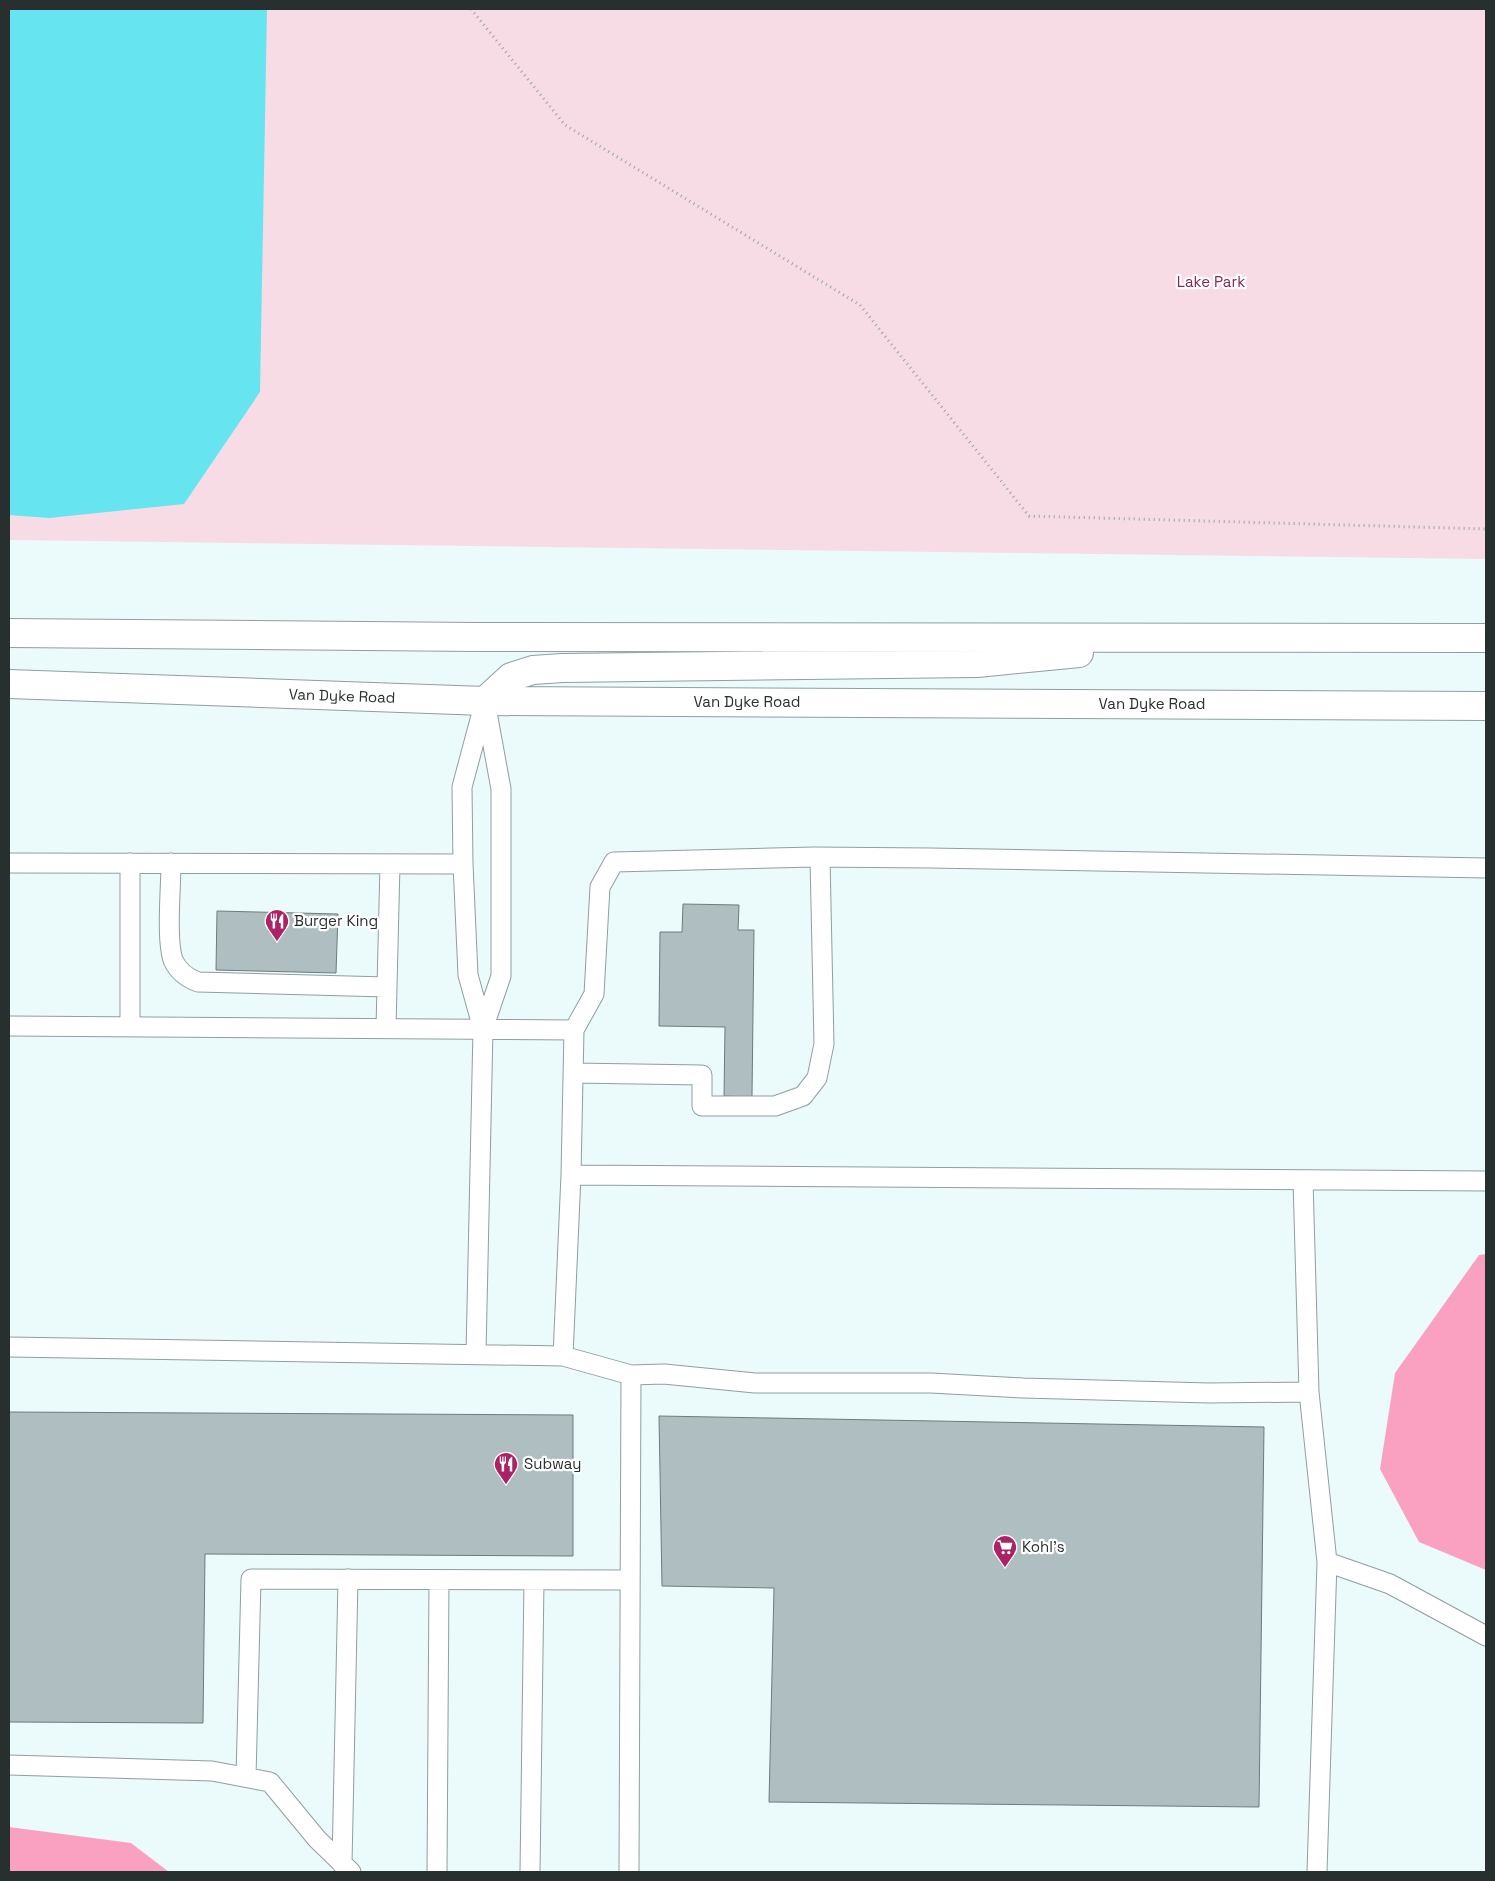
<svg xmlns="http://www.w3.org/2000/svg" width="1495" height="1881" font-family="'Space Grotesk',sans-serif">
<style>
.green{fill:#f8dce5}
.forest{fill:#faa1c2}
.water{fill:#66e4f0}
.building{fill:#afbec0;stroke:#6d7b7c}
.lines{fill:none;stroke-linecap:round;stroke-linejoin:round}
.service-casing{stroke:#8f9e9f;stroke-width:21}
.secondary-casing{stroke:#8f9e9f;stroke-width:30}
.path{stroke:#98a4a5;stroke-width:3;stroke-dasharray:1 4;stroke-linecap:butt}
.service{stroke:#fff;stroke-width:19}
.secondary{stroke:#fff;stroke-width:28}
.labels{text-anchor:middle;stroke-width:4.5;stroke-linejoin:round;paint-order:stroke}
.park-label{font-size:15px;fill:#882352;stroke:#fff}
.street-label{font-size:15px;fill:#282f2f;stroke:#fff}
.poi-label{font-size:15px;fill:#282f2f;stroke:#fff;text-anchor:start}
</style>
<rect width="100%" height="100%" fill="#ebfbfc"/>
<path class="green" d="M 9,9 L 1486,9 L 1486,559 L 9,540 Z"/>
<path class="forest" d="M 1486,1254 L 1486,1570 L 1419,1542 L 1380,1469 L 1395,1373 L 1479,1255 Z
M 9,1827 L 131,1843 L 169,1872 L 9,1872 Z"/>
<path class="water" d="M 9,9 L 267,9 L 260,392 L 184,504 L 49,518 L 9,515 Z"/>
<path class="building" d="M 683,904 L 739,905 L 738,930 L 754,930 L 752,1097 L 724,1096 L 725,1027 L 659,1026 L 660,932 L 682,932 Z
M 217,911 L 338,914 L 336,973 L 216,970 Z
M 9,1412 L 573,1415 L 573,1556 L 205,1554 L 203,1723 L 9,1722 Z
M 659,1416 L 1264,1427 L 1259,1807 L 769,1802 L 774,1588 L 662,1586 Z"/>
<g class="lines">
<g class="service-casing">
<path id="service" d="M 9,863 L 463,864
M 130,863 L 130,1027
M 171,863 C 171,887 166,939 173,960 C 178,971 187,978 198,982 L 387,987
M 9,1026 L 574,1030 L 594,994 L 600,887 L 614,862 L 814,857 L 930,858 L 1486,868
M 386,1028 L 390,864
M 483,1029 L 501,976 L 501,789 L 486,707
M 573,1073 L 702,1075 L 702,1106 L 775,1106 L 803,1096 L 817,1078 L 824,1044 L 820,858
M 571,1175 L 1486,1181
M 1303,1180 L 1309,1392
M 9,1347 L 563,1356 L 631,1375 L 664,1374 L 755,1383 L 931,1383 L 1023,1388 L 1209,1393 L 1309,1392 L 1327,1562 L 1390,1584 L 1486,1636
M 476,1354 L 483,1029 L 468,975 L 463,864 L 462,787 L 485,701
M 563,1356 L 571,1175 L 574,1030
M 9,1765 L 212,1771 L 270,1782 L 317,1839 L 351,1872
M 246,1777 L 251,1579 L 630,1580
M 342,1864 L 348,1579
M 437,1872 L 439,1580
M 530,1872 L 534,1580
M 629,1872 L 631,1375
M 1317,1872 L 1327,1562"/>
</g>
<g class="secondary-casing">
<path id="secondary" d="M 9,633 L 476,637 L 1486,638
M 9,684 L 485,701 L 1486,706
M 485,701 L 511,677 L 533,670 L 562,668 L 977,663 L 1079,653"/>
</g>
<path class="path" d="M 471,9 L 565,125 L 860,305 L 1029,516 L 1486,529"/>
<use href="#service" class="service"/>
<use href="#secondary" class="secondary"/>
</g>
<defs>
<g id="restaurant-pin" transform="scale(1.25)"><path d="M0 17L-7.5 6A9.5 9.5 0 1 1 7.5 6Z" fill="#ab2265" stroke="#fff"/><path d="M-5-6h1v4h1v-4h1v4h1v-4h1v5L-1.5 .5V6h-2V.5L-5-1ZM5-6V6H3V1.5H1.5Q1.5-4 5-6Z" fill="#fff"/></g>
<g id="supermarket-pin" transform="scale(1.25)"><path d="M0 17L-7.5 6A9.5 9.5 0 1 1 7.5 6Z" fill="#ab2265" stroke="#fff"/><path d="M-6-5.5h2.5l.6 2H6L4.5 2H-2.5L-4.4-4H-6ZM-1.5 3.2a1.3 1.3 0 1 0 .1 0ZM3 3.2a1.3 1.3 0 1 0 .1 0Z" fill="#fff"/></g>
</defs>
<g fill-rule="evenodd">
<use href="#restaurant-pin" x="277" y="921"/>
<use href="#restaurant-pin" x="506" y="1464"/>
<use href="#supermarket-pin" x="1005" y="1547"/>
</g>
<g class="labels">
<g class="park-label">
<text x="1211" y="287">Lake Park</text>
</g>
<g class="street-label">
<text transform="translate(342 696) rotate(2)" y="5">Van Dyke Road</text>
<text x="747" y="707">Van Dyke Road</text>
<text x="1152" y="709">Van Dyke Road</text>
</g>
<g class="poi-label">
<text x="294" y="926">Burger King</text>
<text x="524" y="1469">Subway</text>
<text x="1022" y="1552">Kohl's</text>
</g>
</g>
<rect width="1495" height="1881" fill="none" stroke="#282f2f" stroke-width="20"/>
</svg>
